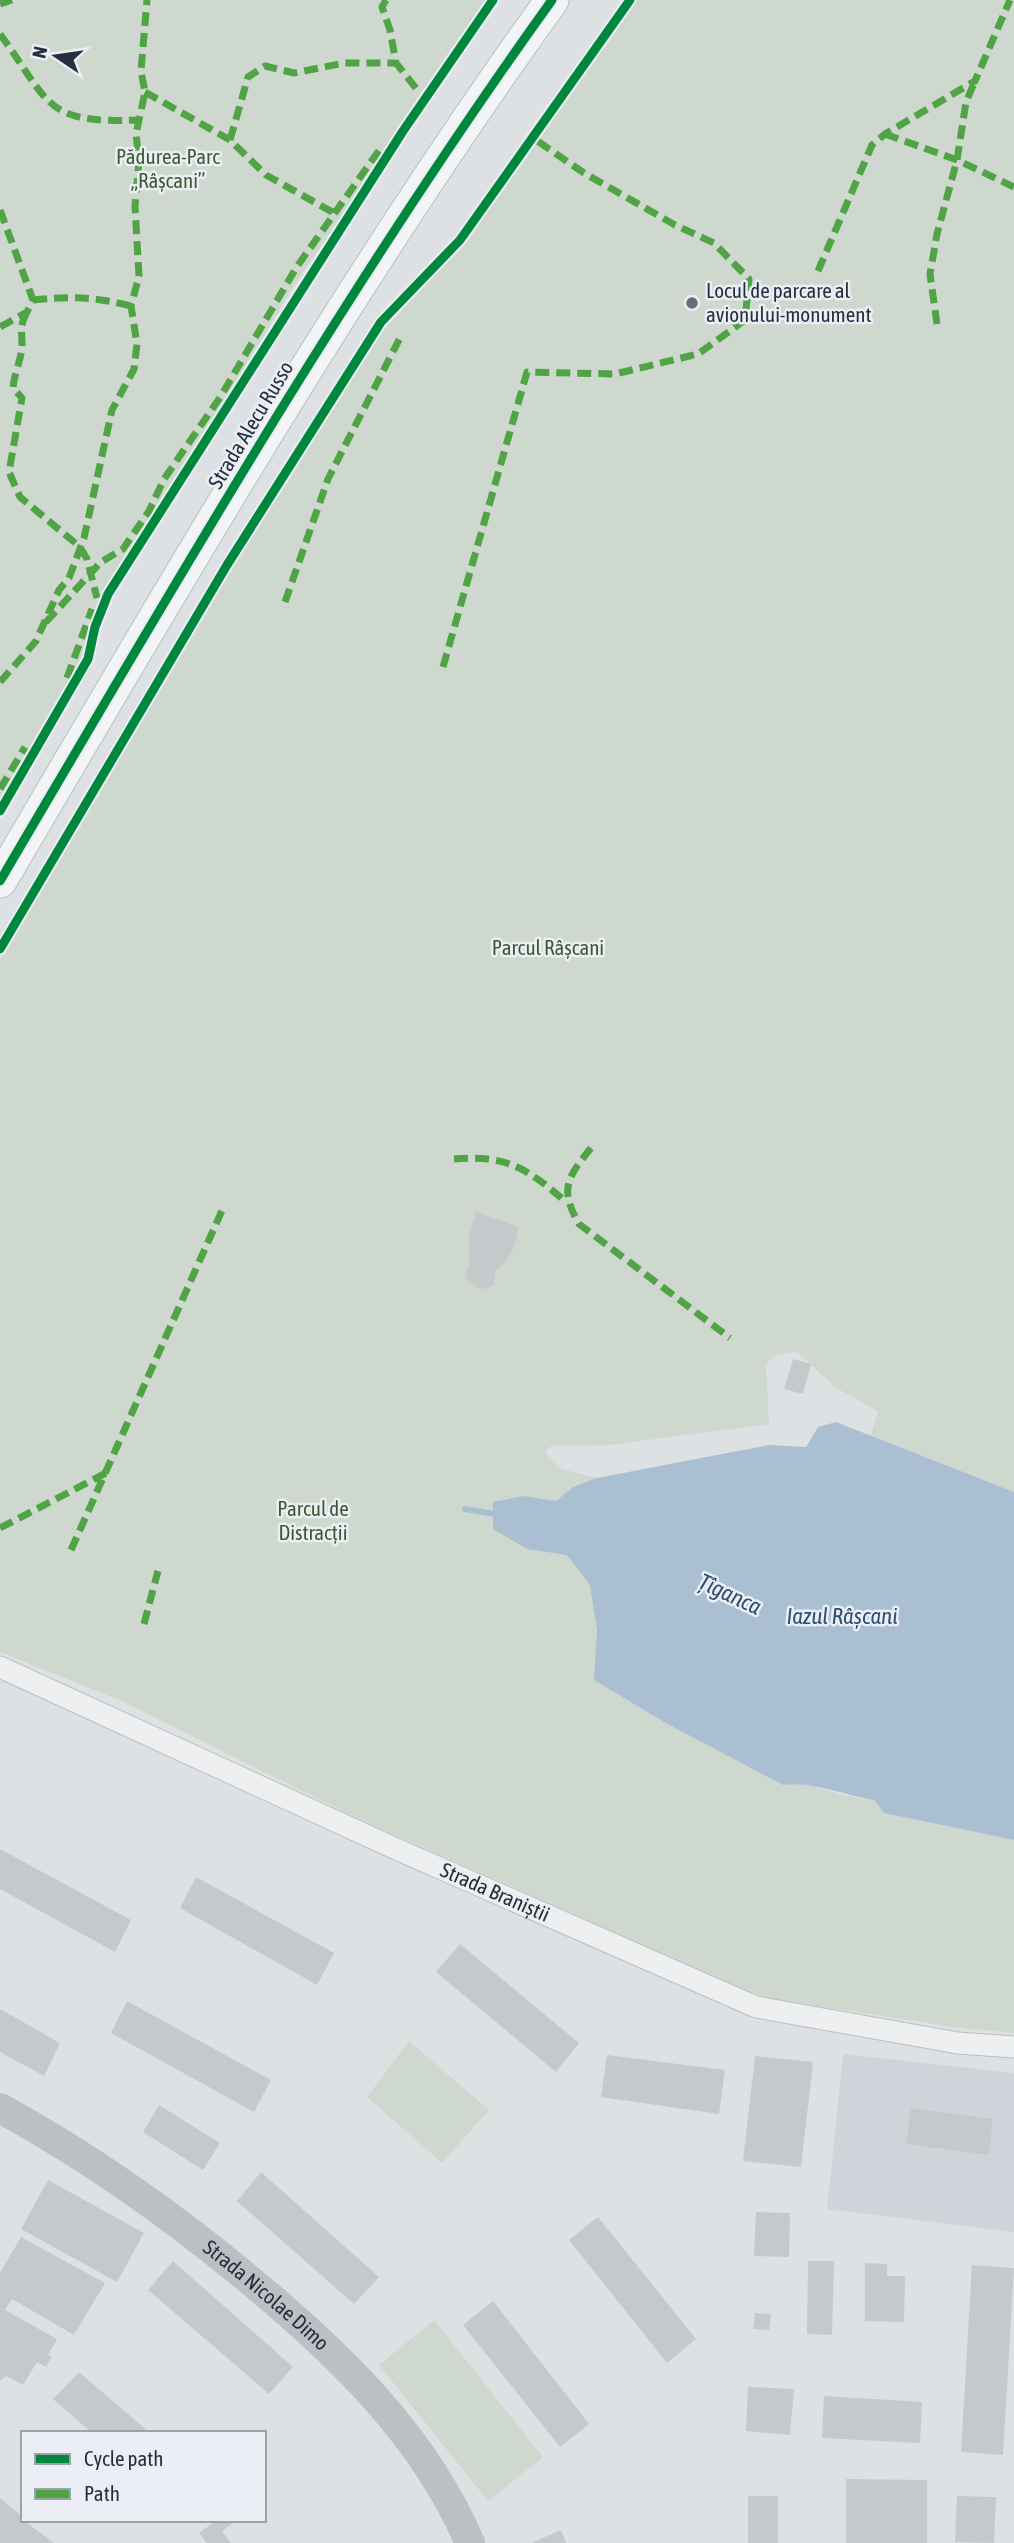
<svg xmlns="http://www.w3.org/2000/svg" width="1014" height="2543" font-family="'Asap Condensed',sans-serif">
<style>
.built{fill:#cfd4db}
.green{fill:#cfd8ce}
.water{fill:#aabfd2}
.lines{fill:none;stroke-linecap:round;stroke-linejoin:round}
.stream{stroke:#aabfd2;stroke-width:6}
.building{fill:#c6c9cc}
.street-casing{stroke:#bcbfc2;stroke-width:23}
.primary-casing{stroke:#babec2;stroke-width:35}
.street{stroke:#edeff1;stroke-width:21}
.secondary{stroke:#bcc0c4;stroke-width:30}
.primary{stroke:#f2f4f5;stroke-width:33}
.quiet{stroke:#50a446;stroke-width:7;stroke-dasharray:14 7;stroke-linecap:butt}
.cycleway-casing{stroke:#ebeff5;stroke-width:13}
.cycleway{stroke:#00873e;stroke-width:9}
.poi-dot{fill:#666d78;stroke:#ebeff5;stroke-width:2.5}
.labels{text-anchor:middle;stroke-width:5;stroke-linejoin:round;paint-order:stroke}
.park-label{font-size:21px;fill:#3a5a31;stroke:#ebeff5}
.poi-label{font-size:21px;fill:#252f3e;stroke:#ebeff5;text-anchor:start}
.street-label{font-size:21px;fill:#252f3e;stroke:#ebeff5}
.water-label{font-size:23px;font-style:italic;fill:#2d4f73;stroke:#ebeff5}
</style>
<rect width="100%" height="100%" fill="#dee1e4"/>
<path class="built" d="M 843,2054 L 1014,2073 L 1014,2232 L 827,2209 Z"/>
<path class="green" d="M 0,0 L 489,0 L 293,287 L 106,598 L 96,618 L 84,664 L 0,806 Z
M 635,0 L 1014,0 L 1014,1492 L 871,1436 L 878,1411 L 836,1388 L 797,1352 L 776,1355 L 766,1364 L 769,1424 L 609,1445 L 551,1446 L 545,1453 L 562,1469 L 597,1478 L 751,1766 L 782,1785 L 803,1782 L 842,1795 L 874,1800 L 884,1813 L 1014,1840 L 1014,2033 L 960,2028 L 771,1999 L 738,1988 L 355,1817 L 119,1700 L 0,1652 L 0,960 L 349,368 L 472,233 Z
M 409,2041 L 489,2110 L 442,2163 L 367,2097 Z
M 434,2320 L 543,2457 L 488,2501 L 379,2365 Z"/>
<path class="water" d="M 836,1422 L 1014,1492 L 1014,1840 L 884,1813 L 874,1800 C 843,1795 813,1781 783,1785 L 664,1722 L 594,1680 L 597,1630 L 590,1585 L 567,1555 L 527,1549 L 493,1529 L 493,1502 L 524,1496 L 556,1501 L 573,1487 L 597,1478 L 769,1445 L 806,1447 L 818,1427 Z"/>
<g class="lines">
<path class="stream" d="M 465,1509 L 501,1515"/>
</g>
<path class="building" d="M 476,1212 L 519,1227 L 513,1249 L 505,1263 L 496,1270 L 493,1285 L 485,1289 L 477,1288 L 465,1278 L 469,1264 L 469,1237 Z
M 793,1359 L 811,1364 L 803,1394 L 784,1389 Z
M 0,1849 L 131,1920 L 115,1952 L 0,1889 Z
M 196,1877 L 334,1953 L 317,1985 L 180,1908 Z
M 460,1944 L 579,2043 L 556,2072 L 436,1972 Z
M 127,2001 L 271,2080 L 254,2112 L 111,2033 Z
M 0,2009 L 60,2043 L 44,2076 L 0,2052 Z
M 607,2055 L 725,2070 L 719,2114 L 601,2097 Z
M 755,2056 L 813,2062 L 801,2167 L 743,2161 Z
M 159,2105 L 220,2143 L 203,2170 L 143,2132 Z
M 911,2108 L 993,2119 L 989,2155 L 906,2144 Z
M 261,2172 L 379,2277 L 354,2304 L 237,2201 Z
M 48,2180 L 144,2233 L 117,2282 L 21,2229 Z
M 756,2212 L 790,2213 L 789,2257 L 754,2256 Z
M 598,2217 L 696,2339 L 667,2363 L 569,2240 Z
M 21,2237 L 105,2283 L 74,2335 L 12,2299 L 5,2310 L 57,2339 L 48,2355 L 52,2356 L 46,2367 L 37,2362 L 23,2385 L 6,2376 L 0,2381 L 0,2273 Z
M 173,2261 L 293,2367 L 269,2394 L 148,2290 Z
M 808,2261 L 834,2261 L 832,2335 L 807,2334 Z
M 865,2263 L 887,2264 L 887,2276 L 905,2276 L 904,2322 L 865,2321 Z
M 972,2265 L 1014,2268 L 1003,2455 L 961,2452 Z
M 493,2301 L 589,2424 L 560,2447 L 463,2325 Z
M 755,2313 L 771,2314 L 769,2330 L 753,2329 Z
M 79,2372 L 150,2433 L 92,2433 L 53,2399 Z
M 748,2387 L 794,2389 L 790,2435 L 746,2431 Z
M 824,2396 L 922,2402 L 920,2443 L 822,2438 Z
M 846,2479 L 927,2480 L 927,2543 L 846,2543 Z
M 748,2496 L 778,2496 L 778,2543 L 748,2543 Z
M 957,2496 L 996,2497 L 994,2543 L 955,2542 Z
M 0,2498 L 23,2517 L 23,2520 L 54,2543 L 0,2543 Z
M 217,2520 L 237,2520 L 222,2531 L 231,2543 L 207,2543 L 199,2533 Z
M 561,2530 L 566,2543 L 532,2543 Z"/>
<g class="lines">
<g class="street-casing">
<g id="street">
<path id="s1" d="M 0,1667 L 394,1848 L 756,2007 L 958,2043 L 1014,2047"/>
</g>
</g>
<g class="primary-casing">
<path id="primary" d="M 0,881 C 176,582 349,282 552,0"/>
</g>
<use href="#street" class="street"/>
<path class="secondary" id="s2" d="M 0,2108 C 93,2159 177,2219 258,2287 C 344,2359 425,2438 470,2543"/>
<use href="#primary" class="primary"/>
<path class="quiet" d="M 386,0 L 382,7 L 390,30 L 396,63 L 419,92
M 0,4 L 12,0
M 0,34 C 51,104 44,124 139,120
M 145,92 L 230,140 L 266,175 L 334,213
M 885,134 L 957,160 L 1014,187
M 230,140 L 248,77 L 265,66 L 294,73 L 344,63 L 396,63
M 0,210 L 33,300 L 27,312 L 0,327
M 818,271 L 872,145 L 885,134 L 975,81 L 1010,0
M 33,300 C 68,296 97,297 131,306
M 27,312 C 19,328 22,329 22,344 C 22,359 14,373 13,388 L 22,398 L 9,472 L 20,497 L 80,547 L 87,559 L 97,598
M 937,324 L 930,274 L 937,234 L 957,160 L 966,102 L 975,81
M 285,602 L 328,479 L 401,336
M 46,622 L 101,562 L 123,549 L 149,511 L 164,479 L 221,396 L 296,268 L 380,149
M 443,667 L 527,372 L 615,374 L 698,354 L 745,320 L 749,279 L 714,243 L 675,225 L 584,173 L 533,138
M 67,678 L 92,609
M 0,682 L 36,641 L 59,590 L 69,578 L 84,538 L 112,410 L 134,369 L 137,344 L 131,306 L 139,276 L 135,206 L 139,161 L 136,134 L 145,92 L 141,71 L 147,0
M 0,789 L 25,747
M 591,1148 C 567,1178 559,1189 579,1224 L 730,1338
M 454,1159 C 508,1155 527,1168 567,1203
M 0,1528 L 106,1473
M 71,1550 L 224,1206
M 144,1624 L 158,1571"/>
<g class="cycleway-casing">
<path id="cycleway" d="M 0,811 L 88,659 L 95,627 L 108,594 L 403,131 L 493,0
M 0,881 C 176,582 349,282 552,0
M 0,949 L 227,565 L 381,322 L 460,240 L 630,0"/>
</g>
<use href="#cycleway" class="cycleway"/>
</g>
<circle class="poi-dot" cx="692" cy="303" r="7"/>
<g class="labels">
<g class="park-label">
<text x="168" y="164">Pădurea-Parc<tspan x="168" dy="24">„Râșcani”</tspan></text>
<text x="548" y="955">Parcul Râșcani</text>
<text x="313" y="1516">Parcul de<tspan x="313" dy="24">Distracții</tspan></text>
</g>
<g class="poi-label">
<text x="706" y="298">Locul de parcare al<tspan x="706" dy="24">avionului-monument</tspan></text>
</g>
<g class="street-label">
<text transform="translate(251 425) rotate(-59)" y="7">Strada Alecu Russo</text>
<text dy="7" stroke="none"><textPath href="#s1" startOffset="544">Strada Braniștii</textPath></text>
<text dy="7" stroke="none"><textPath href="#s2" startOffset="326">Strada Nicolae Dimo</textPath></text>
</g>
<g class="water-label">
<text transform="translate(730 1594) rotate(25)" y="8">Țîganca</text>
<text x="842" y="1624">Iazul Râșcani</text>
</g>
</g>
<rect x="21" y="2431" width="245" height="91" fill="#ebeff5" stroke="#9ca2ac" stroke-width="2"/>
<rect x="35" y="2454" width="35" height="10" fill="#00873e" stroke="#9ca2ac" stroke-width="2"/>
<text x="84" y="2466" font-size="21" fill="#252f3e">Cycle path</text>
<rect x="35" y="2489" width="35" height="10" fill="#50a446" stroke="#9ca2ac" stroke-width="2"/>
<text x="84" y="2501" font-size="21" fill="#252f3e">Path</text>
<g transform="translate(56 56) rotate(283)" stroke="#ebeff5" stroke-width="5" paint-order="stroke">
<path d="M0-5L12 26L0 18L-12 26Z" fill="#252f3e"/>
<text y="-10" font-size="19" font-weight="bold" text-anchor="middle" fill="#252f3e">N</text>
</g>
</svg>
